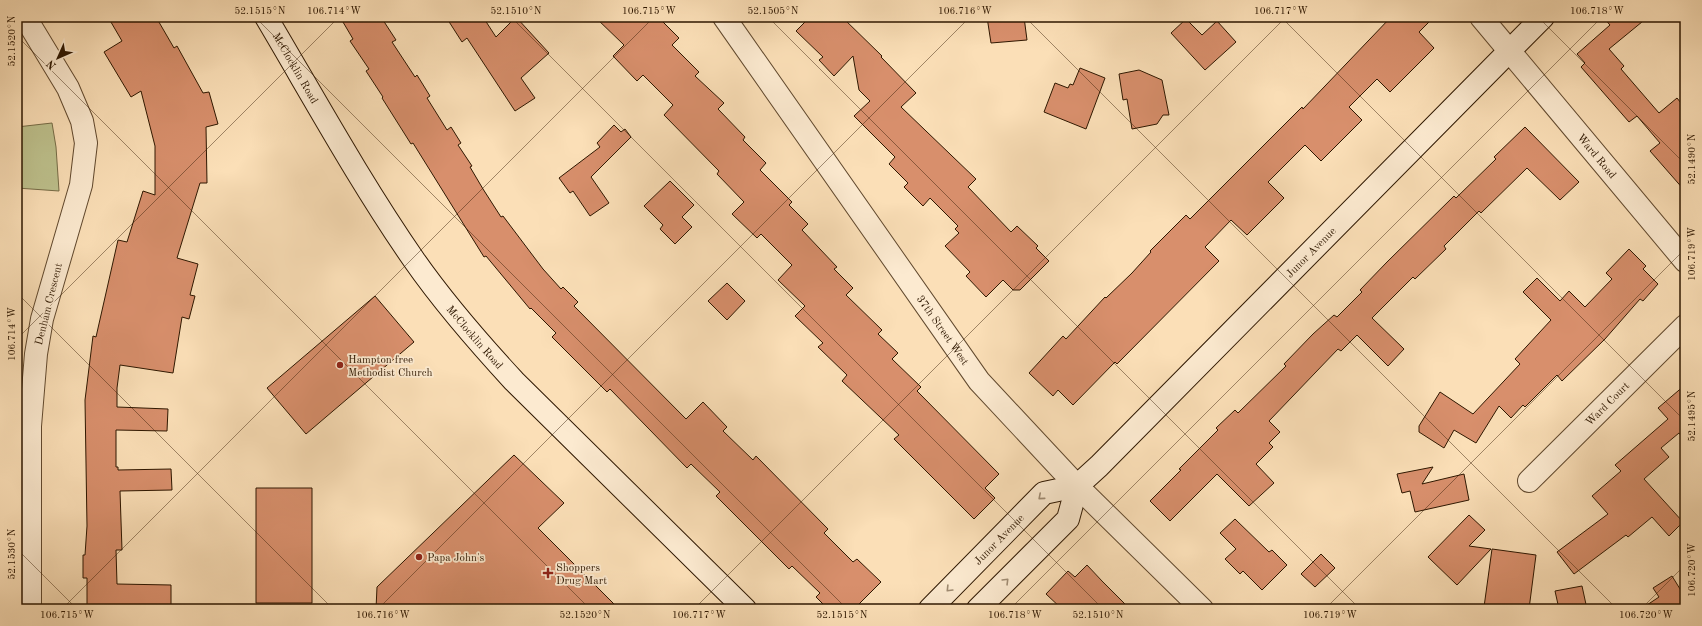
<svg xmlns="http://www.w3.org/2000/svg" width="1702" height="626" font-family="'Old Standard TT',serif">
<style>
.green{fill:#bec28e;stroke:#766c47}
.building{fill:#d88f6c;stroke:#2e1700}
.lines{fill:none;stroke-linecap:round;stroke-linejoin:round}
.street-casing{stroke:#61492e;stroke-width:24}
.secondary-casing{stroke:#2e1700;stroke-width:24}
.street{stroke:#fcead0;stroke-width:22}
.secondary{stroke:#fcead0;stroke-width:22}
.oneway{stroke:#9f8b72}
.ticks{fill:none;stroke:#2e1700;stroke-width:1;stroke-opacity:0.45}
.poi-dot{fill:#8f2418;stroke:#fcead0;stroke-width:1.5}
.labels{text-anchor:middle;stroke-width:3.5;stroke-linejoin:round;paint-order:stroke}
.street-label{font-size:11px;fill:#2e1700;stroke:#fcead0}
.poi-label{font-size:11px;fill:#2e1700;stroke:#fcead0;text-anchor:start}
.neatline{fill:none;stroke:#2e1700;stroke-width:1.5}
.ticks-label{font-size:10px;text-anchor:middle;fill:#2e1700}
</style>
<rect width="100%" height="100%" fill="#fbdfb7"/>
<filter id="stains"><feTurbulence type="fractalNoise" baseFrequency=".005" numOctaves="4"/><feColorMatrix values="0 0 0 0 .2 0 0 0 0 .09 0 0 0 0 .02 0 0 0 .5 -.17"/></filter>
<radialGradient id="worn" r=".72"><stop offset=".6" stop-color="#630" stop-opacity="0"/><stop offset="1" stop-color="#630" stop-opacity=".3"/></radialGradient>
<path class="green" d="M 52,123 L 56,147 L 59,191 L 17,188 L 17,127 Z"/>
<path class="building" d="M 108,17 L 156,17 L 174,48 L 177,46 L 203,93 L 209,92 L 218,124 L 206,127 L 207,183 L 200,183 L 177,258 L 198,264 L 190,295 L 195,296 L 189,319 L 182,317 L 173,373 L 120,365 L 117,388 L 117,407 L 168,409 L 167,431 L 116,430 L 116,467 L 118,467 L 118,470 L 171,469 L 172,490 L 120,491 L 122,550 L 116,550 L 117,584 L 171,585 L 171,609 L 87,609 L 87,578 L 83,578 L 83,555 L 85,555 L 87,526 L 85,400 L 93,336 L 96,337 L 118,240 L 127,242 L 143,191 L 155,195 L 155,146 L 141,91 L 131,97 L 104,52 L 122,41 Z
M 340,17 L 381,17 L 396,40 L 392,42 L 415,77 L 417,75 L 430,96 L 427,98 L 447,130 L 451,127 L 461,143 L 458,145 L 472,166 L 470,167 L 483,189 L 501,217 L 503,216 L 543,269 L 561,289 L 563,287 L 578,302 L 574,306 L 686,419 L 703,402 L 727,427 L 723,431 L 753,460 L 756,456 L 828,529 L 824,533 L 853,562 L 857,559 L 881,582 L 854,609 L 828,609 L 816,597 L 820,593 L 792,566 L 789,569 L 716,496 L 720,492 L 691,464 L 687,468 L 610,389 L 607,392 L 552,337 L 556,333 L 531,308 L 530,309 L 486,256 L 484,257 L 413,143 L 411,144 L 382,98 L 383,97 L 366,71 L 369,69 L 350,41 L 353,39 Z
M 446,17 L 483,17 L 496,37 L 516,17 L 549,53 L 521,78 L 535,98 L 515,111 L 467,38 L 462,42 Z
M 595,17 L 658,17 L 679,38 L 672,45 L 699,72 L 695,76 L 724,103 L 718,109 L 745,137 L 743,140 L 766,163 L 760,170 L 792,202 L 789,205 L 808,224 L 802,230 L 837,267 L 834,269 L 853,288 L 846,295 L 882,330 L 878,334 L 898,353 L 892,359 L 921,387 L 917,391 L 999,474 L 985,488 L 995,498 L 974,519 L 894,439 L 899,435 L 842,381 L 847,375 L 818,347 L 823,343 L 795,316 L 805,306 L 778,280 L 792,265 L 761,234 L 757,238 L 732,214 L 744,202 L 717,174 L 719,171 L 664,115 L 673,105 L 643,75 L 637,81 L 613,56 L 624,45 Z
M 810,17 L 842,17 L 882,56 L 881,57 L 916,93 L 901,107 L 976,179 L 968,187 L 1011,232 L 1017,226 L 1038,246 L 1036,248 L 1049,261 L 1020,290 L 1013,290 L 1003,280 L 986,297 L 966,276 L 970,272 L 945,246 L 959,233 L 955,229 L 958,226 L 930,198 L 923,206 L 904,187 L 908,183 L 889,164 L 895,157 L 854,116 L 870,101 L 859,90 L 853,56 L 834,76 L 819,60 L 823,57 L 796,31 Z
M 987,17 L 1024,17 L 1027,40 L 991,43 Z
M 1391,17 L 1434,17 L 1419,32 L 1434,48 L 1390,92 L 1377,79 L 1349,107 L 1362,120 L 1321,161 L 1305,145 L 1268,182 L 1284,198 L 1247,235 L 1231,220 L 1205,247 L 1219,261 L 1117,364 L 1115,362 L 1073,405 L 1058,390 L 1053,396 L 1029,373 L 1063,336 L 1066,339 L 1105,297 L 1106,298 L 1132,273 L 1151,252 L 1150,251 L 1186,215 L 1190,219 L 1302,107 L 1303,109 Z
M 1603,17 L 1648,17 L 1609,49 L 1624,66 L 1621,69 L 1659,113 L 1677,98 L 1685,108 L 1685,191 L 1650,151 L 1660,143 L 1637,116 L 1629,122 L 1581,67 L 1585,63 L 1577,54 L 1610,25 Z
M 1186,19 L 1202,35 L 1217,21 L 1236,42 L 1205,70 L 1171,33 Z
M 1080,68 L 1105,78 L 1086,129 L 1044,112 L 1055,83 L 1068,88 L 1070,84 L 1073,85 Z
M 1139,70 L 1162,80 L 1169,115 L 1163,115 L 1157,124 L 1132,129 L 1127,99 L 1123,100 L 1119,74 Z
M 614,125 L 621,132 L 625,129 L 631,137 L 591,177 L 609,203 L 590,216 L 573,191 L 570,193 L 559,178 L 600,147 L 597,143 Z
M 1525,127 L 1579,182 L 1560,200 L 1527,168 L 1481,213 L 1479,211 L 1444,246 L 1446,249 L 1415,279 L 1413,277 L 1372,318 L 1404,349 L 1388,366 L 1357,335 L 1341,351 L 1338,349 L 1269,421 L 1280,432 L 1269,443 L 1273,447 L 1256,464 L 1274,483 L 1249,506 L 1217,474 L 1170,521 L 1150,501 L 1181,470 L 1179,469 L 1218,430 L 1216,428 L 1235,410 L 1238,413 L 1286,366 L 1284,364 L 1313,334 L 1334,315 L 1337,317 L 1362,292 L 1360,290 L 1387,262 L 1454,196 L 1456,198 L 1496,159 L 1494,157 Z
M 670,181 L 694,205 L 682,217 L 692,227 L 675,244 L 660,229 L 663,225 L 644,206 Z
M 1629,249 L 1646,266 L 1643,269 L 1658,284 L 1643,301 L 1640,299 L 1605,339 L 1562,381 L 1557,375 L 1525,407 L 1523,405 L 1511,418 L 1499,406 L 1476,443 L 1454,430 L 1444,448 L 1419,432 L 1419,426 L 1440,392 L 1473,414 L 1520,364 L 1515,359 L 1551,320 L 1523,292 L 1537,278 L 1560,301 L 1569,291 L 1585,307 L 1612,279 L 1606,273 Z
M 727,283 L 745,301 L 727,320 L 708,301 Z
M 375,296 L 414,342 L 306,434 L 267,388 Z
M 1685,385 L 1685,441 L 1679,433 L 1661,448 L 1669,457 L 1644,479 L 1683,522 L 1669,536 L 1652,517 L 1628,537 L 1626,535 L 1574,574 L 1557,552 L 1608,514 L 1592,496 L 1621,471 L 1615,465 L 1668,419 L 1658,408 Z
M 514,455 L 564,503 L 538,528 L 619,609 L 376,609 L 377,587 Z
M 1433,467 L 1422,484 L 1464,474 L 1469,500 L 1415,512 L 1410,491 L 1402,493 L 1397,474 Z
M 256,488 L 312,488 L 312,603 L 256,603 Z
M 1469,515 L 1485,530 L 1469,546 L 1491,549 L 1457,585 L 1428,557 Z
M 1235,519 L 1269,552 L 1272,550 L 1287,565 L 1262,590 L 1243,571 L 1240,574 L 1225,559 L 1236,549 L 1220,533 Z
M 1492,549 L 1536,555 L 1529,609 L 1484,607 Z
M 1321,554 L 1335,568 L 1315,587 L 1301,574 Z
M 1087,565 L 1102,581 L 1130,609 L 1062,609 L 1046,594 L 1068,571 L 1075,577 Z
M 1672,576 L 1685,597 L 1685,609 L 1641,609 L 1659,597 L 1653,588 Z
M 1582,586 L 1587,609 L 1559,609 L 1555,591 Z"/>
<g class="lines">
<g class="street-casing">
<g id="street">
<path d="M 25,17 L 68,88 L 82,121 L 86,143 L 81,185 L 42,319 L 36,354 L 30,426 L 30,609"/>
<path id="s1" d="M 724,17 L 979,381 L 1077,486 L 1202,609"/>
<path id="s2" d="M 1481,17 L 1685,261"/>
<path id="s3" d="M 1529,481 L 1685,326"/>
</g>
</g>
<g class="secondary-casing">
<g id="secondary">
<path id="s4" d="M 266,17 C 314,98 360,182 414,260 C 444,303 478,342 514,381 L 745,609"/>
<path id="s5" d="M 930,609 L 1044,493 L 1077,486 L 1099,466 L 1543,17"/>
<path d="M 978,609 L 1068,519 L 1077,486"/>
</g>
</g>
<use href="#street" class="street"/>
<use href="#secondary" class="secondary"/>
</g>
<defs><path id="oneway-chevron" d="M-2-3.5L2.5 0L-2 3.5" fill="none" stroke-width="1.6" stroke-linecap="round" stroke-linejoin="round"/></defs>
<g class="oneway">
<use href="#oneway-chevron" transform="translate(1041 497) rotate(139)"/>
<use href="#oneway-chevron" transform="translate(1006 581) rotate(-45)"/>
<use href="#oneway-chevron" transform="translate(949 589) rotate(134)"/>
</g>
<path class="ticks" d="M 255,17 L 847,609M 511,17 L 1103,609M 768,17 L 1360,609M 1025,17 L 1617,609M 1281,17 L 1685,421M 1538,17 L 1685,164M 17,23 L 23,17M 17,36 L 590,609M 17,293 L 333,609M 17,339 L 339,17M 17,549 L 77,609M 62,609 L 654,17M 378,609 L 970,17M 694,609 L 1286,17M 1010,609 L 1602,17M 1325,609 L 1685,249M 1641,609 L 1685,565"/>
<g class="poi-dot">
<circle cx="340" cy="365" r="4"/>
<circle cx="419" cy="557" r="4"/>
<path d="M546 567h4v4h4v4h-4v4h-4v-4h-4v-4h4z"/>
</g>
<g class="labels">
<g class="street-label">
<text dy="4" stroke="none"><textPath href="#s4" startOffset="59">McClocklin Road</textPath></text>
<text dy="4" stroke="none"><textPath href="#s2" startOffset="181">Ward Road</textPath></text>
<text dy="4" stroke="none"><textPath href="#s5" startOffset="527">Junor Avenue</textPath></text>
<text transform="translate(48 304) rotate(-76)" y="4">Denham Crescent</text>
<text dy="4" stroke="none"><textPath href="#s1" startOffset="382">37th Street West</textPath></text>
<text dy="4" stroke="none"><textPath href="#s4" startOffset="383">McClocklin Road</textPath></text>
<text dy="4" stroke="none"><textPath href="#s3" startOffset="110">Ward Court</textPath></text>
<text dy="4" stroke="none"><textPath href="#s5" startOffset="98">Junor Avenue</textPath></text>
</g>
<g class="poi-label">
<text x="348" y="363">Hampton free<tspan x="348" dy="13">Methodist Church</tspan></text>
<text x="427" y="561">Papa John's</text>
<text x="556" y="571">Shoppers<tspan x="556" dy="13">Drug Mart</tspan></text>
</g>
</g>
<rect width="1702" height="626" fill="none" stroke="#fbdfb7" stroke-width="44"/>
<g transform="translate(58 58) rotate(225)" stroke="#fcead0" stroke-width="3" paint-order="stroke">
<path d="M0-3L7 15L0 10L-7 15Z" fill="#2e1700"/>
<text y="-6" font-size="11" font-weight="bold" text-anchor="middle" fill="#2e1700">N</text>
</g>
<rect x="22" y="22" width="1658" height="582" class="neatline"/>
<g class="ticks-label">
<text x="260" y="14">52.1515°N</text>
<text x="334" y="14">106.714°W</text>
<text x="516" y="14">52.1510°N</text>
<text x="649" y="14">106.715°W</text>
<text x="773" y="14">52.1505°N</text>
<text x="965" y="14">106.716°W</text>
<text x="1281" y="14">106.717°W</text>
<text x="1597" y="14">106.718°W</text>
<text transform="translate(11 41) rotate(-90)" y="4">52.1520°N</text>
<text transform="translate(1691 159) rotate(-90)" y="4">52.1490°N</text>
<text transform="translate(1691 254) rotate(-90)" y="4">106.719°W</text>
<text transform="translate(11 334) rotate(-90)" y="4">106.714°W</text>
<text transform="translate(1691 416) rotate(-90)" y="4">52.1495°N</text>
<text transform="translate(11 554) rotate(-90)" y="4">52.1530°N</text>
<text transform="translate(1691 570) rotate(-90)" y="4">106.720°W</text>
<text x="67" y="618">106.715°W</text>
<text x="383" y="618">106.716°W</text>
<text x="585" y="618">52.1520°N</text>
<text x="699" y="618">106.717°W</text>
<text x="842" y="618">52.1515°N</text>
<text x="1015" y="618">106.718°W</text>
<text x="1098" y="618">52.1510°N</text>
<text x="1330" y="618">106.719°W</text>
<text x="1646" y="618">106.720°W</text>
</g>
<rect width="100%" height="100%" filter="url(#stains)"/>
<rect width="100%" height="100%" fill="url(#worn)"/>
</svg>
